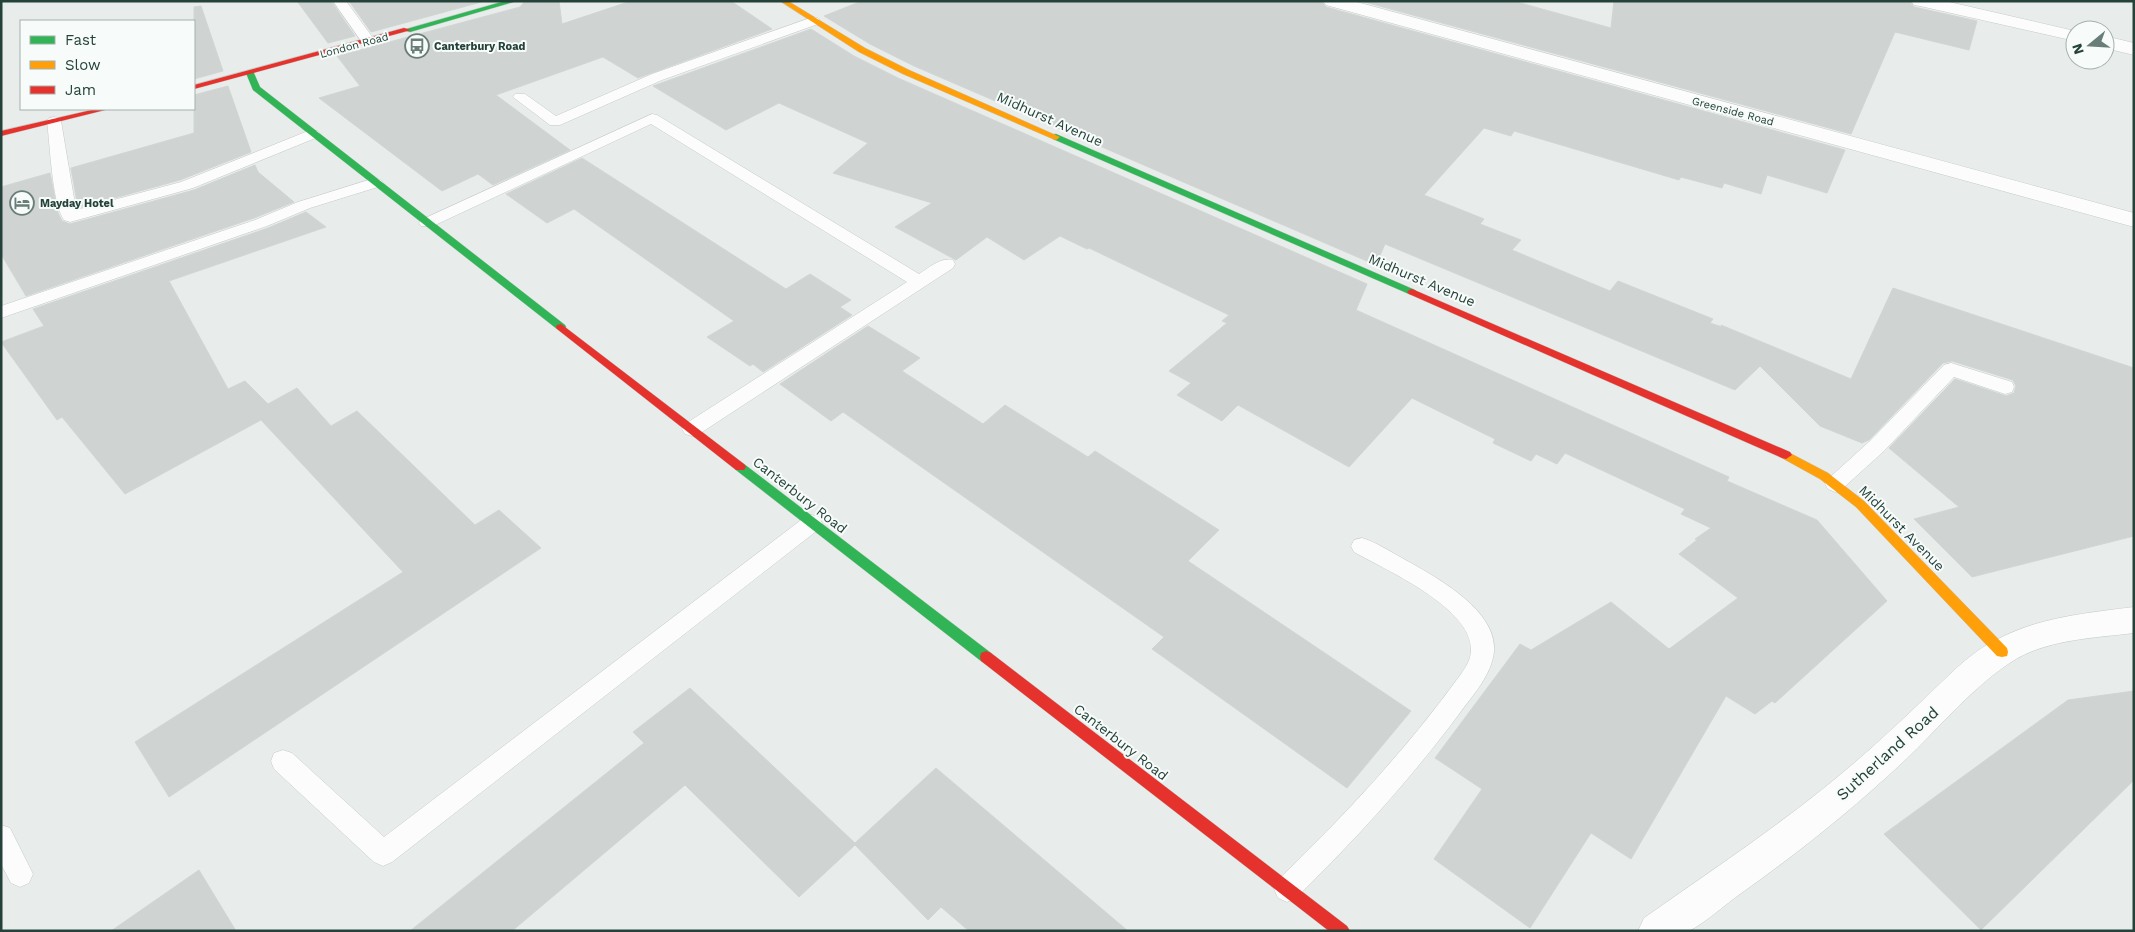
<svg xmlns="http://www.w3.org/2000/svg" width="2135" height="932" font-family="'Work Sans',sans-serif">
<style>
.building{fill:#cfd4d2;stroke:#d1d6d4}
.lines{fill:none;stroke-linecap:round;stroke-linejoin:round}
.lane-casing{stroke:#c5cac8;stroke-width:1}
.street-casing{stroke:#c5cac8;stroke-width:1}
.fast-casing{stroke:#c3cbc8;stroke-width:1}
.slow-casing{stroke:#c3cbc8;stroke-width:1}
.jam-casing{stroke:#c3cbc8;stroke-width:1}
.lane{fill:#fcfcfc;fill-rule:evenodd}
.street{fill:#fcfcfc;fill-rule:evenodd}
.fast{fill:#30b455;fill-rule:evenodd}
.slow{fill:#ff9f0a;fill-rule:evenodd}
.jam{fill:#e5322d;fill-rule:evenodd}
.labels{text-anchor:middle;stroke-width:4;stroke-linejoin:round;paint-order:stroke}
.far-street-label{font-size:11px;fill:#24423a;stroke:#f7fbf9}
.far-poi-label{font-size:11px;font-weight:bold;fill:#24423a;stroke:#f7fbf9;text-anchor:start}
.street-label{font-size:14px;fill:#24423a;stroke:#f7fbf9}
.near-street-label{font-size:16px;fill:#24423a;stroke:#f7fbf9}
</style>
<rect width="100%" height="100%" fill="#e8edeb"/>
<path class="building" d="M 297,1 L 331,1 L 355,36 L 328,43 Z
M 349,1 L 485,1 L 371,32 Z
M 525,1 L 559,1 L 562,24 L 631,1 L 731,1 L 772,29 L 638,78 L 603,57 L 496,95 L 570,150 L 493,185 L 478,174 L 442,191 L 319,98 L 360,86 L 337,56 L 520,7 Z
M 862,1 L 1321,1 L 1326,7 L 1845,150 L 1827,193 L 1767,175 L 1761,194 L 1724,183 L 1722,188 L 1681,177 L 1679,180 L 1514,131 L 1511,136 L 1484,128 L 1424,195 L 1484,219 L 1480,224 L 1521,240 L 1512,250 L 1610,291 L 1618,281 L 1713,319 L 1710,323 L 1722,327 L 1721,325 L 1851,379 L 1893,288 L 2134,368 L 2134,536 L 1972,577 L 1914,519 L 1959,507 L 1889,448 L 1955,379 L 2006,396 L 2014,393 L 2016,386 L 2013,380 L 1952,361 L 1943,363 L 1869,440 L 1862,443 L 1820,426 L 1760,366 L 1735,390 L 1385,244 L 1376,265 L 914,66 L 870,44 L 824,16 Z
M 1361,1 L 1513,1 L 1611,28 L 1614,1 L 1909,1 L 1914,7 L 1977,21 L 1969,50 L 1895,32 L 1851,134 Z
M 201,6 L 223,71 L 194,79 L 194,7 Z
M 811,29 L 854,56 L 898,78 L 1367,284 L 1356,310 L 1729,477 L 1727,481 L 1817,520 L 1887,601 L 1775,703 L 1772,701 L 1755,714 L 1726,696 L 1631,859 L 1591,833 L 1530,928 L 1434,859 L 1482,789 L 1435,758 L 1520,644 L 1531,650 L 1611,602 L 1669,649 L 1738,598 L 1679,554 L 1697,540 L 1695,539 L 1711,528 L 1681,514 L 1685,509 L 1565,453 L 1557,464 L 1536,454 L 1531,461 L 1493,443 L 1495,439 L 1412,398 L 1349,467 L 1238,405 L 1222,421 L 1177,395 L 1191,383 L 1169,371 L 1227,323 L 1222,321 L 1229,315 L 1089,248 L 1087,249 L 1060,236 L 1024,260 L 987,237 L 956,260 L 895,227 L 932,203 L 833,173 L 868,143 L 779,103 L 726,130 L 653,86 Z
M 228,86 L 251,152 L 180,180 L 78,208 L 71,168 L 194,133 L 194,95 Z
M 582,158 L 786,289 L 810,274 L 851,300 L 840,307 L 852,315 L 763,372 L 753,364 L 750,366 L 707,337 L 734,321 L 574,209 L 547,223 L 506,194 Z
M 255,165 L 258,172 L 294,202 L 254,218 L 26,296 L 1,254 L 1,187 L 50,173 L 58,213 L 62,221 L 70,224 L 194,190 Z
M 306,212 L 326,227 L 169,281 L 228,389 L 245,381 L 268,404 L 297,388 L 331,426 L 357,411 L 475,525 L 499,510 L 541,548 L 169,797 L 135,742 L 403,572 L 261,420 L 125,494 L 62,417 L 57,420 L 1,342 L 44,326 L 33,309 L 268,228 Z
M 868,326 L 920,358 L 902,371 L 983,424 L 1005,405 L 1088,457 L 1095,451 L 1219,530 L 1188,561 L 1411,711 L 1347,788 L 1152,649 L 1164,637 L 843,412 L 831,421 L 780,384 Z
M 690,688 L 855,843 L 936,768 L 1128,931 L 969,931 L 941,907 L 928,920 L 855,845 L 799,897 L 685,785 L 512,931 L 410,931 L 644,743 L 633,732 Z
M 2134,691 L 2134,780 L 1981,930 L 1884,834 L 2068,700 Z
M 199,870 L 236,931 L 111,931 Z"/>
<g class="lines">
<g class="lane-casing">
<path id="lane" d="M 333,1 L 346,1 L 376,42 L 374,45 L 364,45 Z
M 813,17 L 818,18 L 820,21 L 818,24 L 662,80 L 560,125 L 550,125 L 513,97 L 515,94 L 525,94 L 556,116 L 652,74 Z
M 652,114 L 657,115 L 919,274 C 929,268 940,257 953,260 L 955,264 L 953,268 L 699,434 L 692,436 L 685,434 L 682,429 L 685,424 L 907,282 L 651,124 L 433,226 L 421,226 L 419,223 L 421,220 Z
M 54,117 L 59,118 L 61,121 L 76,210 L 181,182 L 308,131 L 318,131 L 320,134 L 318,137 L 193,188 L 70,222 L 64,220 C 52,203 50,144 47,121 L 49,118 Z
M 375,178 L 381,180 L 383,183 L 381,186 L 310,208 L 267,226 L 1,318 L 1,306 L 255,220 L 298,202 Z
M 1951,363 L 2012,382 L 2014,387 L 2012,392 L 2005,394 L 1954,377 L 1884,451 L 1842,489 L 1835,492 L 1828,489 L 1825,484 L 1828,479 L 1870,441 L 1944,365 Z
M 812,515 L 819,517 L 822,523 L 819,529 L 392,862 L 383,866 L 374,862 L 274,769 L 271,761 L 274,753 L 283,750 L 292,753 L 384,837 L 805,517 Z
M 1362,538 C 1376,542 1389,551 1402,558 C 1434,576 1497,609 1494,651 C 1492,675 1472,696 1459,714 C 1410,780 1355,840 1296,898 L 1287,902 L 1278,898 L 1274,889 L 1278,880 C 1344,816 1407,749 1461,674 C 1466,667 1471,659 1471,650 C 1472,608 1386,570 1354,552 L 1351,546 L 1354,540 Z
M 1,825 L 10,828 L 33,874 L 29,883 L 20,887 L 11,883 L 1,864 Z"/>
</g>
<g class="street-casing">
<path id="street" d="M 1323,1 L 1353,1 L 2134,213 L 2134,227 L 1326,5 Z
M 1911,1 L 1945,1 L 2075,31 L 2075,41 L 1920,6 L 1914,5 Z
M 2105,36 L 2134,43 L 2134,55 L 2105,48 Z
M 2134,607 L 2134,633 C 2095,638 2051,639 2016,659 C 1976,683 1939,728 1904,761 C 1853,809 1798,853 1740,894 C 1730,901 1697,929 1688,931 C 1672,932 1654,931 1638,931 L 1644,918 C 1712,870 1782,824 1846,770 C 1872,748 1897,725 1922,701 C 1946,679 1968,653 1998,639 C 2040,617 2087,613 2134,607 Z"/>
</g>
<g class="fast-casing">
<path id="fast" d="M 505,1 L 517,1 L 410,32 L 403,30 Z
M 247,71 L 253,71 L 260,87 L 565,325 L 566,327 L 565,329 L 557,329 L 253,90 L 246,73 Z
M 1056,134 L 1415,290 L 1417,292 L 1412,295 L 1409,294 L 1053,139 L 1053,135 Z
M 740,463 L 744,464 L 991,653 L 992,657 L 991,661 L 986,663 L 981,661 L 736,470 L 734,467 L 736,464 Z"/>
</g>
<g class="slow-casing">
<path id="slow" d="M 780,1 L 788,1 L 865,48 L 909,70 L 1060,137 L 1056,140 L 1053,139 L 903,74 L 859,52 Z
M 1786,451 L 1828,473 L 1864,501 L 2007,648 L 2008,652 L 2007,656 L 2002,657 L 1997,656 L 1856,507 L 1820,479 L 1782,458 L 1780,455 L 1782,452 Z"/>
</g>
<g class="jam-casing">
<path id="jam" d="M 404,28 L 411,30 L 194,89 L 194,85 Z
M 96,109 L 109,109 L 1,136 L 1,131 Z
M 1412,289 L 1790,452 L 1792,455 L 1786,459 L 1782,458 L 1409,294 L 1407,292 L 1409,290 Z
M 561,324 L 744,464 L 746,467 L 744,470 L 736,470 L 557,329 L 556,327 L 557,325 Z
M 986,651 L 991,653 L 1347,926 L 1350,931 L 1329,931 L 981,661 L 980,657 L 981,653 Z"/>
</g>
<use href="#lane" class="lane"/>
<use href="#street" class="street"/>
<use href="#fast" class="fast"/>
<use href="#slow" class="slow"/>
<use href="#jam" class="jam"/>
</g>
<defs>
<g id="bus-ring" transform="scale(1.25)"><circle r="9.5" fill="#f7fbf9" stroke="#697e78" stroke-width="1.5"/><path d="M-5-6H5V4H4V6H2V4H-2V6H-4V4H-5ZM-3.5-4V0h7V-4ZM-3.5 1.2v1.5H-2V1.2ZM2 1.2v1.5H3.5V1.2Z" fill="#697e78"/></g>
<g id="hotel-ring" transform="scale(1.25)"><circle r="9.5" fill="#f7fbf9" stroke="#697e78" stroke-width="1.5"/><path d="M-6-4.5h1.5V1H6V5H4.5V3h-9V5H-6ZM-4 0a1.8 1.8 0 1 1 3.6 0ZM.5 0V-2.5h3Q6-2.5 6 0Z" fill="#697e78"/></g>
</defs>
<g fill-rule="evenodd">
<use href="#bus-ring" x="417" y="46"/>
<use href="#hotel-ring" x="22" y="203"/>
</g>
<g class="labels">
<g class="far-street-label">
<text transform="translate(354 45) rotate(-15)" y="4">London Road</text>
<text transform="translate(1733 111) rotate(15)" y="4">Greenside Road</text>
</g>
<g class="far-poi-label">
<text x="434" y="50">Canterbury Road</text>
<text x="40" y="207">Mayday Hotel</text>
</g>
<g class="street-label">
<text transform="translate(1050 119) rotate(24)" y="5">Midhurst Avenue</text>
<text transform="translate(1422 280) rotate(23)" y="5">Midhurst Avenue</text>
<text transform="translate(800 495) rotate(38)" y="5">Canterbury Road</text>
<text transform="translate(1902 528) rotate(45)" y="5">Midhurst Avenue</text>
<text transform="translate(1121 742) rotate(38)" y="5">Canterbury Road</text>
</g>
<g class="near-street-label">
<text transform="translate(1887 753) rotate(-42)" y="6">Sutherland Road</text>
</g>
</g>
<rect width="2135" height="932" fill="none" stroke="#24423a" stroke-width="5"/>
<rect x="20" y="20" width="175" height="90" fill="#f7fbf9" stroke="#a3b1ad"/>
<rect x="30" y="36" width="25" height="8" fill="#30b455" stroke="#a3b1ad"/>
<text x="65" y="45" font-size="15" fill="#24423a">Fast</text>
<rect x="30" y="61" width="25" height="8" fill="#ff9f0a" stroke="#a3b1ad"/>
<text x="65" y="70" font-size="15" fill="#24423a">Slow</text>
<rect x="30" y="86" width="25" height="8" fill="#e5322d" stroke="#a3b1ad"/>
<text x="65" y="95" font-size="15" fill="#24423a">Jam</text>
<g transform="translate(2090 45) rotate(252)"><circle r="24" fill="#f7fbf9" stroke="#a3b1ad"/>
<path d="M0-4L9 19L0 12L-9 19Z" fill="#697e78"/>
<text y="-8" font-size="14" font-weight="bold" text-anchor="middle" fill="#24423a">N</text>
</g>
</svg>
